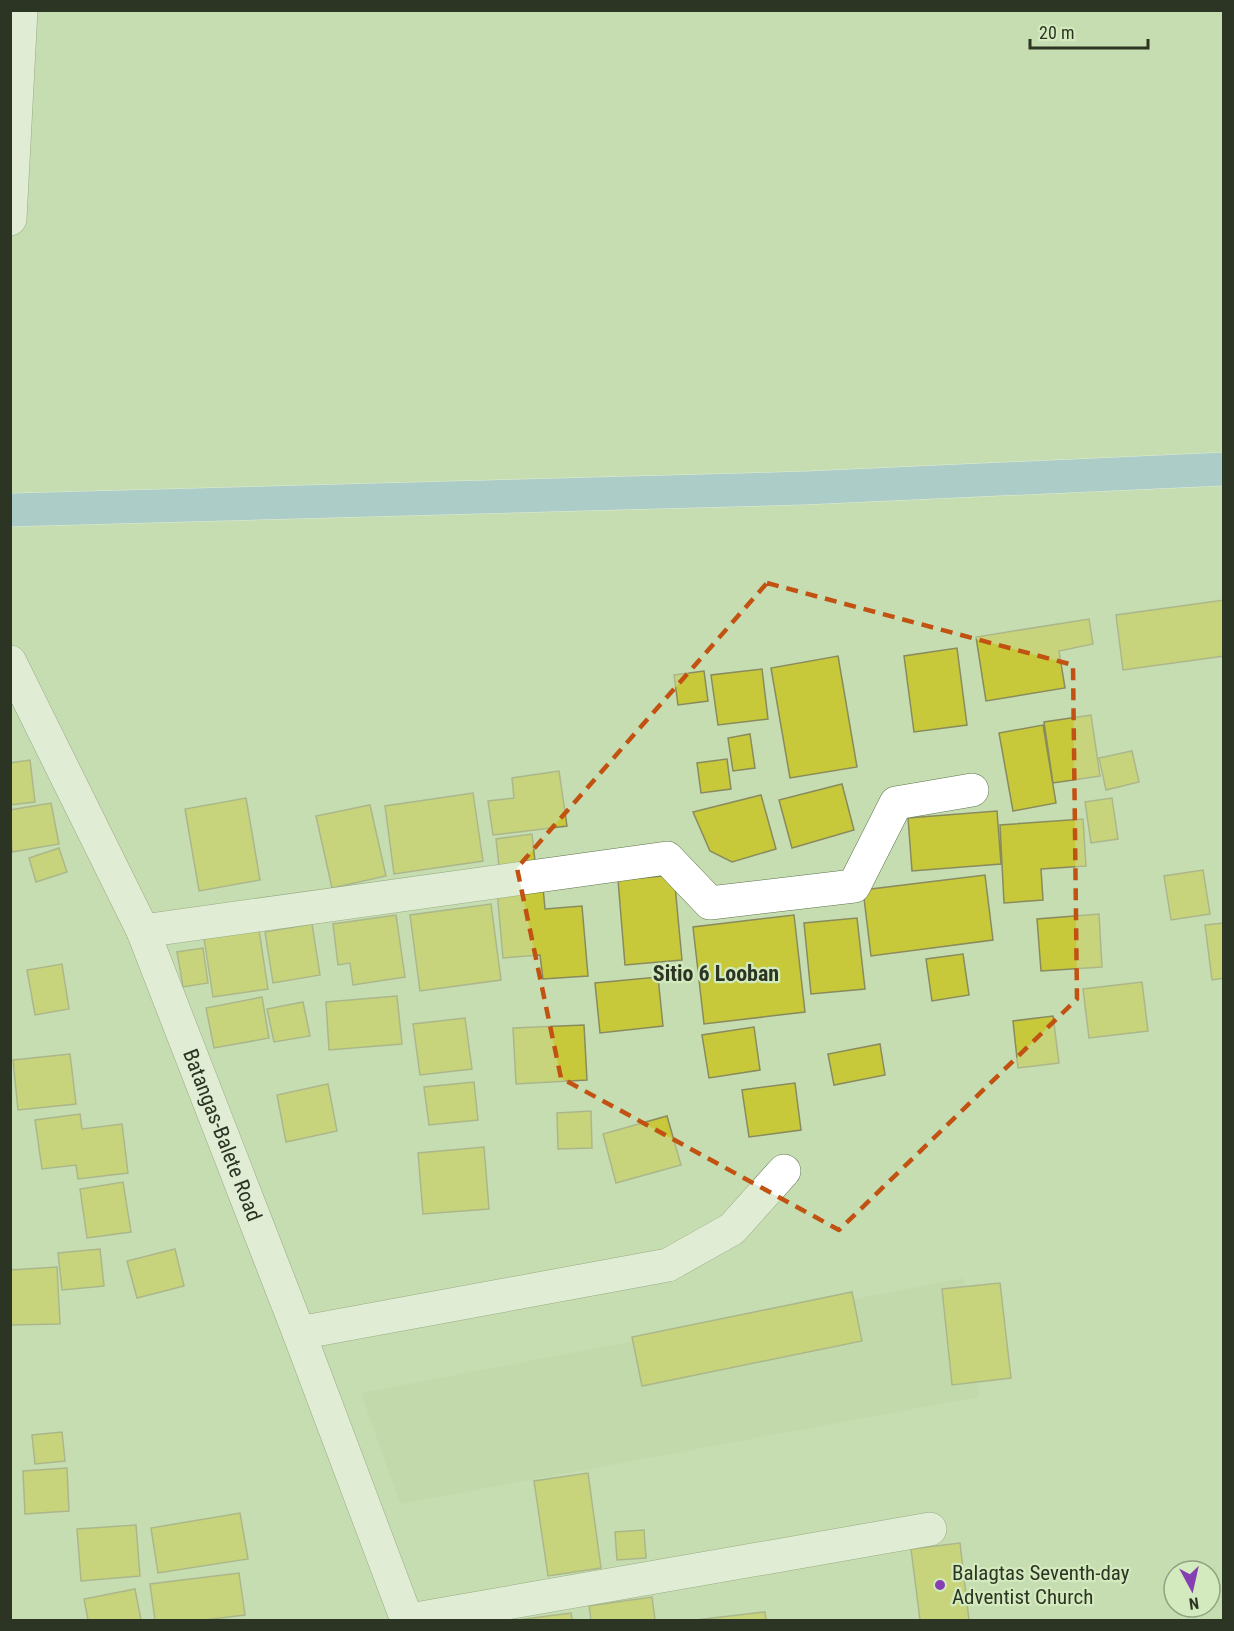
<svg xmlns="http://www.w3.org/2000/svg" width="1234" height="1631" font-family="'Roboto Condensed',sans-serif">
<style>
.built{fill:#bdd8a4}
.building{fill:#c7c93b;stroke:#898b5d;stroke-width:1.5}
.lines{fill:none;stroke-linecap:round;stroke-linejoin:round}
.street-casing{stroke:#5e724a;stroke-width:34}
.secondary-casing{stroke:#5e724a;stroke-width:34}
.primary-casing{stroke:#fff;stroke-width:34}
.street{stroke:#fff;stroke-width:33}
.secondary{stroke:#fff;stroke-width:33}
.primary{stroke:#8cb9e5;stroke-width:33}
.marked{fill:none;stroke:#c25211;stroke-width:4.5;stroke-dasharray:12 8;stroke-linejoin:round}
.poi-dot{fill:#863fb2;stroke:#d3eabe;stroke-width:2}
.labels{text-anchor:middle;stroke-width:4.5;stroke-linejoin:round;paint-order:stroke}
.street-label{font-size:21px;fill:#2c3523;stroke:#d3eabe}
.poi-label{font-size:21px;fill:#2c3523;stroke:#d3eabe;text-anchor:start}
.neighbourhood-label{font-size:22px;font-weight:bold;fill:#2c3523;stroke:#d3eabe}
</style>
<rect width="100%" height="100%" fill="#c6ddb1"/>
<path class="built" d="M 964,1278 L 979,1397 L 400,1504 L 361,1393 Z"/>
<path class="building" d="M 1224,600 L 1224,656 L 1123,670 L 1116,615 Z
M 1089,619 L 1093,644 L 1059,651 L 1065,688 L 986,701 L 976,637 Z
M 957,648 L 967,725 L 914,732 L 904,656 Z
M 838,656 L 857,767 L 790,778 L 771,668 Z
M 762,669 L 768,719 L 718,725 L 711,675 Z
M 704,671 L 708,701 L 678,705 L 674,675 Z
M 1091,715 L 1100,776 L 1053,783 L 1044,722 Z
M 1043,725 L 1056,803 L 1013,811 L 999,733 Z
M 750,734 L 755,768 L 733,771 L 728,738 Z
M 1132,751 L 1139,782 L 1106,790 L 1099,758 Z
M 727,759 L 731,789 L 701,793 L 697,763 Z
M 30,760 L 35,802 L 10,805 L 10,763 Z
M 559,771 L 567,826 L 493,835 L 488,801 L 514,798 L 512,778 Z
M 842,784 L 854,830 L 792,848 L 779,800 Z
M 473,793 L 483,861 L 394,874 L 385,806 Z
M 761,795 L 776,849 L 732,862 L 710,851 L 693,812 Z
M 246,798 L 260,880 L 199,891 L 185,809 Z
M 1112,798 L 1118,839 L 1091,843 L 1085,802 Z
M 51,803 L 59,844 L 12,852 L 10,810 Z
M 370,805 L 386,876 L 332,888 L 316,816 Z
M 997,811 L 1001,864 L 912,871 L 908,818 Z
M 1083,819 L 1086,866 L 1041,869 L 1043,900 L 1004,903 L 1000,825 Z
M 532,834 L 535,861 L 499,866 L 496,839 Z
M 59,848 L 67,872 L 36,882 L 29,858 Z
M 1203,870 L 1210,914 L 1171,920 L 1164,876 Z
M 674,875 L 682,960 L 625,965 L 618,880 Z
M 985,875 L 993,940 L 871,956 L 863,890 Z
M 543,887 L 545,909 L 582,906 L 588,976 L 543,979 L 540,955 L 503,958 L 497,891 Z
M 491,904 L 501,980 L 420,991 L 410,915 Z
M 1099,914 L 1102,967 L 1041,971 L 1037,919 Z
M 396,915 L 405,977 L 353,985 L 350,963 L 338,965 L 333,924 Z
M 794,915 L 805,1012 L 704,1024 L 693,927 Z
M 857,918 L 865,989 L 811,994 L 804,923 Z
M 1224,923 L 1224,978 L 1212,980 L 1205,925 Z
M 312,924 L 320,975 L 273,983 L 265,932 Z
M 259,930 L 268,989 L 213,997 L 204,938 Z
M 203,948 L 208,983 L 183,987 L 177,952 Z
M 963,954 L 969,995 L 932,1001 L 926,959 Z
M 62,964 L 69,1009 L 35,1015 L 27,970 Z
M 658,977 L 663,1026 L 600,1033 L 595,983 Z
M 1142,982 L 1148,1031 L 1089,1038 L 1083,989 Z
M 397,996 L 402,1044 L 329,1050 L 326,1002 Z
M 262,997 L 269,1038 L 214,1048 L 206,1008 Z
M 303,1002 L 310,1036 L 274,1042 L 267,1009 Z
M 1053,1016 L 1059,1063 L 1018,1068 L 1013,1021 Z
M 465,1018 L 472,1069 L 420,1075 L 413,1024 Z
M 584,1025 L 587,1080 L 516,1084 L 513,1028 Z
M 754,1027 L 760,1070 L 709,1078 L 702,1035 Z
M 880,1044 L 885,1075 L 834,1085 L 828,1054 Z
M 70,1054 L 76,1104 L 18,1110 L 13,1060 Z
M 474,1082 L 478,1120 L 429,1125 L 424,1087 Z
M 795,1083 L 801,1130 L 749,1137 L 742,1090 Z
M 328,1084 L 337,1131 L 286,1142 L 277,1095 Z
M 591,1111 L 592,1148 L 558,1149 L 557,1113 Z
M 80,1114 L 82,1129 L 122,1124 L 128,1173 L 78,1179 L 76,1165 L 42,1169 L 35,1120 Z
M 667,1116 L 681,1165 L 616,1183 L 603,1134 Z
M 484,1147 L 489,1209 L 423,1214 L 418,1153 Z
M 123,1182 L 131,1232 L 87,1238 L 80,1189 Z
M 100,1249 L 104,1286 L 62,1290 L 58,1253 Z
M 175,1249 L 184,1286 L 137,1298 L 127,1261 Z
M 57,1267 L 60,1324 L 10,1325 L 10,1270 Z
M 1000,1283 L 1011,1378 L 952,1385 L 942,1289 Z
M 852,1292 L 862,1341 L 642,1386 L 632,1337 Z
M 62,1432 L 65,1461 L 35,1464 L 32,1435 Z
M 67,1468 L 69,1511 L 25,1514 L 23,1471 Z
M 588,1473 L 601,1568 L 548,1576 L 534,1481 Z
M 240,1513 L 248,1559 L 158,1573 L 151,1528 Z
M 136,1525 L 140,1576 L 81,1581 L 77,1529 Z
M 644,1530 L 646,1558 L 617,1560 L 615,1532 Z
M 960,1543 L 969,1620 L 920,1620 L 911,1549 Z
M 239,1573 L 245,1615 L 204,1620 L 155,1620 L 150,1584 Z
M 135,1589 L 141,1620 L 88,1620 L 84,1599 Z
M 652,1597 L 655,1620 L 591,1620 L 589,1606 Z
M 765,1612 L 766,1620 L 695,1620 Z
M 571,1613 L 572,1620 L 517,1620 Z"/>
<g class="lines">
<g class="street-casing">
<path id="street" d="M 10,219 L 21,10
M 143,931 L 667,858 L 710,903 L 854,886 L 896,803 L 972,790
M 299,1333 L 668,1265 L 732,1229 L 784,1171
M 410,1620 L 930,1529"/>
</g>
<g class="secondary-casing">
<g id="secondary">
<path id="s1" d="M 10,662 L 143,931 L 299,1333 L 407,1620"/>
</g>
</g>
<g class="primary-casing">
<path id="primary" d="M 10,510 L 805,488 L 1224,469"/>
</g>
<use href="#street" class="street"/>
<use href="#secondary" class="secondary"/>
<use href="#primary" class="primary"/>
</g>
<path d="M0 0H1234V1631H0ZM 767,583 L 1073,665 L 1077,999 L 839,1230 L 561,1078 L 517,868 Z" fill="#c6ddb1" fill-opacity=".55" fill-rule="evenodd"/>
<path class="marked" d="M 767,583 L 1073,665 L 1077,999 L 839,1230 L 561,1078 L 517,868 Z"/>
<circle class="poi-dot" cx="940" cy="1585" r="6"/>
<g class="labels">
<g class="street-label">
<text dy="7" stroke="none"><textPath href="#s1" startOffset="519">Batangas-Balete Road</textPath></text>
</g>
<g class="poi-label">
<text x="952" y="1580">Balagtas Seventh-day<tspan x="952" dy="24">Adventist Church</tspan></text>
</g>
<g class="neighbourhood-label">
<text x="716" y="981">Sitio 6 Looban</text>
</g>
</g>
<rect width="1234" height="1631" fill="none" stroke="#2c3523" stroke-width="24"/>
<g transform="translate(1192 1589) rotate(172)"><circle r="28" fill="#d3eabe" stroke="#90a280" stroke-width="1.5"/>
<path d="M0-4.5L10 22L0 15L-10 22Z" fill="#863fb2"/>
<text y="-9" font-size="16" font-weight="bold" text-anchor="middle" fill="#2c3523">N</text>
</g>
<path d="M1030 39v9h118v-9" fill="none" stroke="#2c3523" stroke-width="3"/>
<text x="1039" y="39" font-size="18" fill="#2c3523" stroke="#d3eabe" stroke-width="4.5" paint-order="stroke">20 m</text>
</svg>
